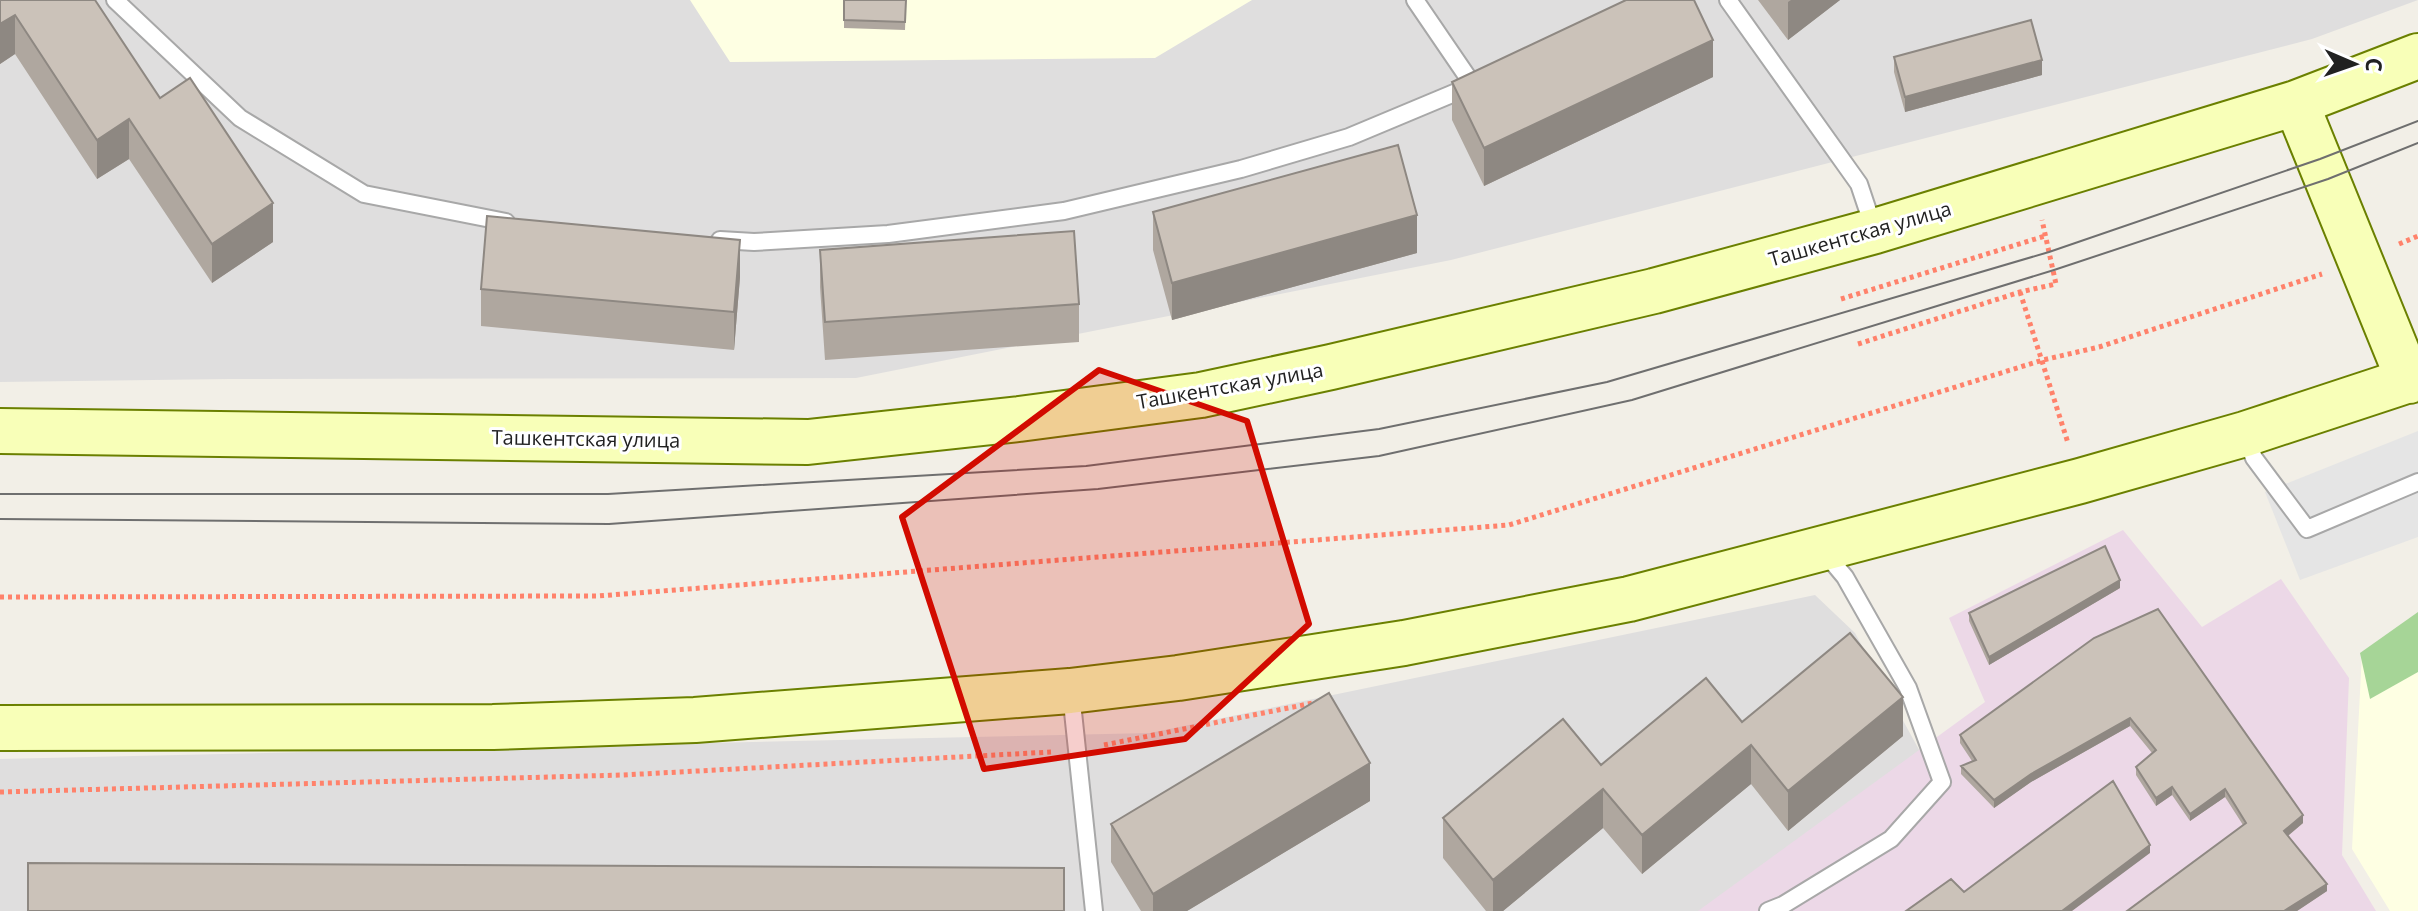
<svg xmlns="http://www.w3.org/2000/svg" width="2418" height="911" font-family="'Open Sans',sans-serif">
<style>
.residential{fill:#dfdede}
.industrial{fill:#ecd8e7}
.education{fill:#feffe3}
.forest{fill:#a6d597}
.parking{fill:#e5e5e5}
.lines{fill:none;stroke-linecap:round;stroke-linejoin:round}
.service-casing{stroke:#a8a8a8;stroke-width:20}
.secondary-casing{stroke:#6b8000;stroke-width:48}
.path{stroke:#ff826b;stroke-width:5;stroke-dasharray:4 4;stroke-linecap:butt}
.service{stroke:#fff;stroke-width:16}
.secondary{stroke:#f8ffb8;stroke-width:44}
.tram{stroke:#6f6f6f;stroke-width:2}
.wall{fill:#afa79f}
.shaded-wall{fill:#8e8882}
.building{fill:#cbc2b9;stroke:#8e8882;stroke-width:2}
.marked{fill:#d20b00;fill-opacity:0.2;stroke:#d20b00;stroke-width:6;stroke-linejoin:round}
.labels{text-anchor:middle;stroke-width:6;stroke-linejoin:round;paint-order:stroke}
.street-label{font-size:20px;fill:#212121;stroke:#fff}
</style>
<rect width="100%" height="100%" fill="#f2efe7"/>
<path class="residential" d="M 0,0 L 2418,0 L 2312,39 L 1451,260 L 856,378 L 229,379 L 0,382 Z
M 1815,595 L 1855,633 L 1923,757 L 1711,911 L 0,911 L 0,759 L 1150,733 Z"/>
<path class="industrial" d="M 2123,530 L 2202,627 L 2281,579 L 2349,678 L 2342,855 L 2376,911 L 1698,911 L 1985,702 L 1949,618 Z"/>
<path class="education" d="M 690,0 L 1252,0 L 1155,58 L 730,62 Z
M 2418,622 L 2418,911 L 2390,911 L 2352,849 L 2362,653 Z"/>
<path class="forest" d="M 2418,612 L 2418,672 L 2370,699 L 2360,653 Z"/>
<path class="parking" d="M 2418,431 L 2418,537 L 2300,580 L 2265,492 Z"/>
<g class="lines">
<g class="service-casing">
<path id="service" d="M 115,0 L 240,118 L 364,194 L 506,222
M 1415,0 L 1473,85
M 1728,0 L 1859,184 L 1874,229
M 720,240 L 754,242 L 888,234 L 1064,211 L 1241,169 L 1349,137 L 1471,86
M 2245,434 L 2254,458 L 2307,529 L 2418,482
M 1071,693 L 1094,911
M 1768,911 L 1783,905 L 1891,839 L 1942,782 L 1908,688 L 1845,577 L 1825,553"/>
</g>
<g class="secondary-casing">
<path id="secondary" d="M 2296,103 L 2409,381
M 0,431 L 808,442 L 1019,419 L 1201,395 L 1331,367 L 1654,291 L 1875,231 L 2296,103 L 2418,56
M 0,728 L 493,727 L 695,720 L 1070,691 L 1178,678 L 1404,643 L 1629,599 L 2080,481 L 2245,434 L 2418,377"/>
</g>
<path class="path" d="M 2399,244 L 2418,236
M 2020,292 L 2068,443
M 1841,299 L 2045,236
M 1858,344 L 2020,292 L 2056,284 L 2042,220
M 0,597 L 598,596 L 1509,525 L 2043,360 L 2099,347 L 2322,274
M 1104,745 L 1318,702
M 0,792 L 623,775 L 1051,752"/>
<use href="#service" class="service"/>
<use href="#secondary" class="secondary"/>
<path class="tram" d="M 0,494 L 608,494 L 1086,466 L 1379,429 L 1607,382 L 2049,252 L 2320,159 L 2418,121
M 0,519 L 609,524 L 1098,489 L 1379,456 L 1632,400 L 2054,270 L 2328,179 L 2418,143"/>
</g>
<path class="wall" d="M 0,0 L 160,98 L 273,242 L 212,283 L 129,159 L 97,179 L 15,54 L 0,64 Z
M 844,0 L 906,0 L 905,30 L 844,28 Z
M 1758,0 L 1840,0 L 1788,40 Z
M 1894,57 L 2042,75 L 1905,112 L 1894,72 Z
M 1713,77 L 1484,186 L 1452,120 L 1452,82 Z
M 1153,212 L 1417,253 L 1172,320 L 1153,250 Z
M 820,250 L 1079,304 L 1079,342 L 825,360 L 820,287 Z
M 740,277 L 734,350 L 481,326 L 481,289 Z
M 2120,588 L 1989,665 L 1969,621 L 1969,613 Z
M 2094,638 L 2303,823 L 2288,836 L 2327,891 L 2297,911 L 2127,911 L 2243,825 L 2225,797 L 2190,821 L 2172,795 L 2156,806 L 2136,775 L 2136,767 L 2152,753 L 2130,726 L 2031,782 L 1994,808 L 1961,774 L 1961,766 L 1972,761 L 1960,743 L 1960,735 Z
M 1742,722 L 1903,736 L 1788,831 L 1751,784 L 1642,874 L 1603,828 L 1503,911 L 1486,911 L 1443,858 L 1443,818 L 1601,765 Z
M 1370,801 L 1187,911 L 1141,911 L 1111,862 L 1111,824 Z"/>
<path class="shaded-wall" d="M 1791,0 L 1840,0 L 1788,40 L 1788,2 Z
M 15,15 L 15,54 L 0,64 L 0,24 Z
M 1713,40 L 1713,77 L 1484,186 L 1484,148 Z
M 2042,60 L 2042,75 L 1905,112 L 1905,97 Z
M 129,119 L 129,159 L 97,179 L 97,140 Z
M 273,203 L 273,242 L 212,283 L 212,244 Z
M 1417,215 L 1417,253 L 1172,320 L 1172,283 Z
M 740,240 L 740,277 L 734,350 L 734,312 Z
M 2120,580 L 2120,588 L 1989,665 L 1989,657 Z
M 1903,697 L 1903,736 L 1788,831 L 1788,791 Z
M 2130,718 L 2130,726 L 2031,782 L 1994,808 L 1994,800 L 2031,774 Z
M 1751,745 L 1751,784 L 1642,874 L 1642,835 Z
M 1370,763 L 1370,801 L 1187,911 L 1153,911 L 1153,894 Z
M 2172,787 L 2172,795 L 2156,806 L 2156,798 Z
M 1603,789 L 1603,828 L 1503,911 L 1493,911 L 1493,880 Z
M 2225,789 L 2225,797 L 2190,821 L 2190,814 Z
M 2303,815 L 2303,823 L 2284,839 L 2284,831 Z
M 2150,845 L 2150,853 L 2072,911 L 2062,911 Z
M 2327,884 L 2327,891 L 2297,911 L 2284,911 Z"/>
<path class="building" d="M 0,0 L 95,0 L 160,98 L 190,78 L 273,203 L 212,244 L 129,119 L 97,140 L 15,15 L 0,24 Z
M 844,0 L 906,0 L 905,22 L 844,20 Z
M 1626,0 L 1694,0 L 1713,40 L 1484,148 L 1452,82 Z
M 2031,20 L 2042,60 L 1905,97 L 1894,57 Z
M 1398,145 L 1417,215 L 1172,283 L 1153,212 Z
M 487,216 L 740,240 L 734,312 L 481,289 Z
M 1074,231 L 1079,304 L 825,322 L 820,250 Z
M 2105,546 L 2120,580 L 1989,657 L 1969,613 Z
M 2158,609 L 2303,815 L 2284,831 L 2327,884 L 2284,911 L 2127,911 L 2246,823 L 2225,789 L 2190,814 L 2172,787 L 2156,798 L 2136,767 L 2156,750 L 2130,718 L 2031,774 L 1994,800 L 1961,766 L 1976,760 L 1960,735 L 2094,638 Z
M 1850,633 L 1903,697 L 1788,791 L 1751,745 L 1642,835 L 1603,789 L 1493,880 L 1443,818 L 1563,719 L 1601,765 L 1706,678 L 1742,722 Z
M 1329,693 L 1370,763 L 1153,894 L 1111,824 Z
M 2113,781 L 2150,845 L 2062,911 L 1906,911 L 1951,879 L 1964,892 Z
M 28,863 L 1064,868 L 1064,911 L 28,911 Z"/>
<path class="marked" d="M 1099,370 L 1247,421 L 1309,624 L 1185,739 L 984,769 L 902,517 Z"/>
<g class="labels">
<g class="street-label">
<text transform="translate(1860 234) rotate(-16)" y="7">Ташкентская улица</text>
<text transform="translate(1230 386) rotate(-10)" y="7">Ташкентская улица</text>
<text transform="translate(586 439) rotate(1)" y="7">Ташкентская улица</text>
</g>
</g>
<g transform="translate(2354 64) rotate(92)" stroke="#ffffff" stroke-width="6" paint-order="stroke">
<path d="M0-6L14 30L0 20L-14 30Z" fill="#212121"/>
<text y="-12" font-size="22" font-weight="bold" text-anchor="middle" fill="#212121">С</text>
</g>
</svg>
